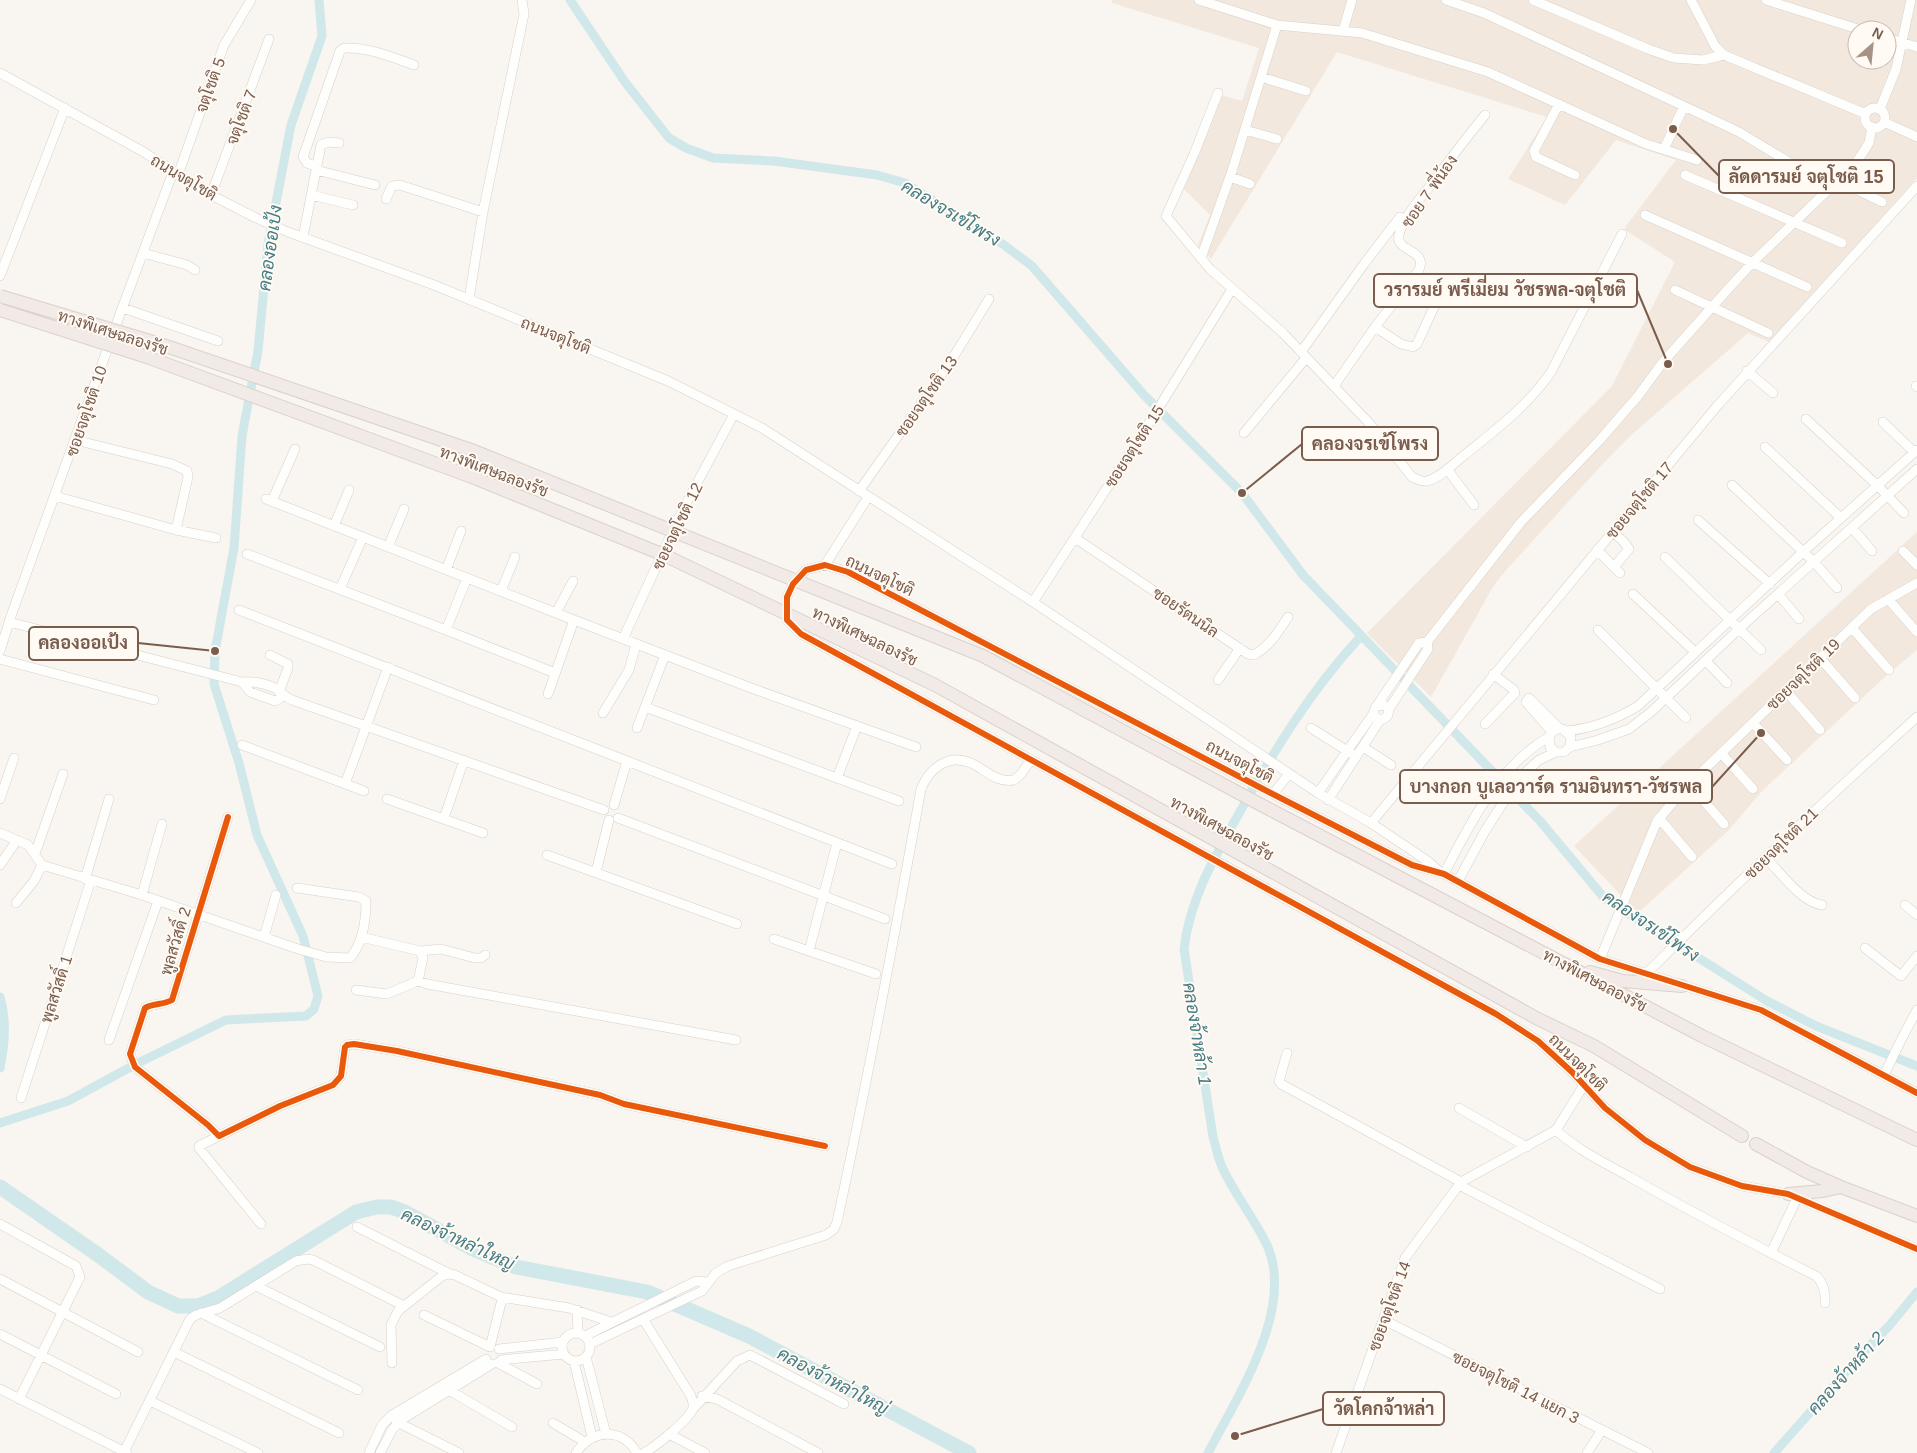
<svg xmlns="http://www.w3.org/2000/svg" width="1917" height="1453" font-family="Arial,Sarabun,sans-serif">
<style>
.residential{fill:#f2e8de;fill-rule:evenodd}
.lines{fill:none;stroke-linecap:round;stroke-linejoin:round}
.canal{stroke:#d0e8ea;stroke-width:9}
.river{stroke:#d0e8ea;stroke-width:15}
.minor-casing{stroke:#d7d1cb;stroke-width:10}
.highway-casing{stroke:#dad1cc;stroke-width:14}
.minor{stroke:#fefefd;stroke-width:9}
.highway{stroke:#f2eae7;stroke-width:12}
.highway-bridge-casing{stroke:#dad1cc;stroke-width:14;stroke-linecap:butt}
.highway-bridge{stroke:#f2eae7;stroke-width:12}
.cycleway-casing{stroke:#fffaf3;stroke-width:9}
.cycleway{stroke:#e8590c;stroke-width:6}
.labels{text-anchor:middle;stroke-width:4;stroke-linejoin:round;paint-order:stroke}
.street-label{font-size:16px;fill:#7a5c4d;stroke:#fffaf3}
.water-label{font-size:18px;font-style:italic;fill:#437c86;stroke:#fffaf3}
.leader{fill:none;stroke:#7a5c4d;stroke-width:2}
.callout-dot{fill:#7a5c4d;stroke:#fffaf3;stroke-width:2}
.callout{fill:#fffaf3;stroke:#7a5c4d;stroke-width:2}
.callout-label{font-size:18px;text-anchor:middle;font-weight:bold;fill:#7a5c4d}
</style>
<rect width="100%" height="100%" fill="#f9f5f0"/>
<path class="residential" d="M 1112,0 L 1917,0 L 1917,178 L 1769,342 L 1748,333 L 1629,437 L 1599,468 L 1507,569 L 1494,585 L 1431,697 L 1367,633 L 1612,386 L 1675,262 L 1625,230 L 1626,226 L 1676,160 L 1616,140 L 1565,205 L 1508,179 L 1547,117 L 1337,52 L 1211,259 L 1198,245 L 1210,215 L 1184,189 L 1221,95 L 1242,101 L 1259,48 L 1112,3 ZM 1857,30 L 1887,30 L 1887,60 L 1857,60 Z
M 1917,532 L 1917,650 L 1886,676 L 1763,790 L 1728,831 L 1638,913 L 1574,846 Z"/>
<g class="lines">
<path class="canal" d="M 570,0 L 625,82 L 669,138 L 686,148 L 713,158 L 774,161 L 877,175 L 905,183 L 1004,245 L 1032,266 L 1144,395 L 1242,493 L 1303,575 L 1540,821 L 1605,899 L 1767,1001 L 1816,1026 L 1917,1066
M 0,997 C 7,1020 5,1044 0,1068
M 0,1123 L 68,1101 L 136,1064 L 226,1020 L 306,1016 L 314,1009 L 318,996 L 303,936 L 257,835 L 239,763 L 214,684 L 215,651 L 234,548 L 242,436 L 258,351 L 268,244 L 291,125 L 322,36 L 319,0
M 1208,1453 C 1237,1397 1297,1307 1266,1243 C 1253,1217 1234,1193 1222,1167 C 1218,1158 1216,1147 1213,1137 L 1184,949 C 1190,899 1213,860 1237,817 C 1273,752 1311,690 1361,636
M 1774,1453 L 1860,1356 L 1889,1326 L 1917,1292"/>
<path class="river" d="M 0,1187 L 97,1254 L 148,1292 L 178,1306 L 198,1306 L 218,1298 L 356,1212 L 377,1207 L 391,1207 L 405,1212 L 471,1248 L 516,1267 L 647,1292 L 749,1336 L 969,1453"/>
<g class="minor-casing">
<path id="minor" d="M 1199,0 L 1277,25 L 1362,33 L 1488,72 L 1646,144 L 1697,160
M 1446,0 L 1484,13 L 1703,115 L 1739,132 L 1812,176
M 1533,0 L 1648,49 L 1674,58 L 1703,60 L 1724,55
M 1691,0 L 1715,46 L 1724,55 L 1866,114
M 1766,0 L 1861,30
M 1343,31 L 1352,0
M 1887,38 L 1917,47
M 0,73 L 142,151 L 211,195 L 256,218 L 288,232 L 434,285 L 668,381 L 762,428 L 1033,602 L 1318,793 L 1371,823 L 1429,862 L 1440,872
M 1261,77 L 1306,91
M 1218,93 L 1194,154 L 1166,216 L 1210,269 L 1283,333 L 1370,424 L 1412,477 C 1416,479 1422,482 1427,481 C 1440,478 1452,465 1462,457 C 1494,431 1527,407 1551,372 L 1622,234
M 1559,104 L 1534,151 L 1536,157 L 1575,175
M1865 118a10 10 0 1 1 20 0a10 10 0 1 1-20 0Z
M 1880,109 L 1896,69 L 1911,0
M 1884,122 L 1917,137
M 1245,130 L 1277,139
M 1664,149 L 1684,106
M 317,167 L 307,163 L 303,157 L 340,51 L 344,48 C 368,47 392,57 414,65
M 316,170 L 375,185
M 178,175 L 224,45 L 251,0
M 1685,175 L 1842,243
M 1230,177 L 1250,184
M 1839,181 L 1882,202
M 211,195 L 269,39
M 311,195 L 353,205
M 386,199 L 392,186 L 400,185 L 483,212
M 1645,215 L 1807,287
M 303,237 L 321,145 L 328,142 L 339,143
M 143,253 L 187,265 L 195,270
M 1201,258 L 1232,171 L 1277,25
M 0,276 L 65,108
M 1675,290 L 1768,333
M 469,299 L 483,212 L 524,14 L 522,0
M 123,308 L 218,341
M 1375,327 L 1401,344 L 1413,347 L 1417,344 L 1439,296
M 1301,352 L 1364,264 L 1400,217
M 1747,371 L 1773,393
M 1334,386 L 1375,327 L 1419,270 C 1428,249 1395,252 1399,235 C 1402,219 1420,199 1430,186 C 1448,162 1466,138 1485,115
M 1916,386 L 1917,387
M 1806,419 L 1878,486 L 1904,513
M 1883,422 L 1914,452
M 1244,433 L 1306,358
M 75,440 L 172,464 L 187,471 L 188,477 L 176,530
M 1765,447 L 1841,518
M 1447,469 L 1474,505
M 1732,485 L 1814,562 L 1837,588
M 859,491 L 951,361 L 989,299
M 55,496 L 176,530 L 216,538
M 266,499 L 574,620
M 272,501 L 295,449
M 1698,520 L 1770,584
M 334,526 L 349,490
M 1852,528 L 1872,551
M 1613,532 L 1624,542 L 1629,549 L 1614,567
M 1075,538 L 1248,654 L 1254,655 C 1270,646 1278,632 1288,617
M 388,547 L 404,509
M 1597,550 L 1620,573
M 1903,551 L 1917,565
M 247,554 L 446,630
M 1665,557 L 1761,650
M 825,565 L 868,497
M 446,570 L 461,531
M 467,578 L 446,630 L 555,673
M 340,589 L 363,537
M 501,591 L 515,557
M 1633,594 L 1695,652
M 1778,594 L 1799,619
M 1888,599 L 1917,632
M 1033,602 L 1153,417 L 1232,289
M 239,610 L 627,761 L 614,805
M 556,613 L 573,581
M 9,622 L 242,682 C 254,681 264,683 275,688 C 281,692 285,697 292,700 L 604,810
M 1852,628 L 1889,670
M 1598,630 L 1686,718
M 623,639 L 680,515 L 734,414
M 0,651 L 11,616 L 120,314 L 173,172
M 270,655 L 288,664 L 288,668 L 279,692
M 1820,658 L 1855,698
M 0,659 L 154,700
M 1706,661 L 1727,683
M 1218,680 L 1240,648
M 242,682 L 250,692 L 275,701 L 284,696
M 1786,691 L 1820,730
M 548,694 L 574,620 L 751,688 L 916,747
M 1378,704 L 1419,643 L 1427,642
M 645,707 L 899,801
M 1389,709 L 1428,649 L 1427,642 L 1521,522 L 1599,441 L 1638,396 L 1663,362 L 1729,288 L 1753,262 L 1856,163 L 1869,143 L 1872,127
M 603,713 L 629,670 L 636,644
M 1753,723 L 1787,760
M 1485,724 L 1515,693 L 1514,690 L 1493,674
M 637,728 L 665,655
M 1311,728 L 1352,754
M 1567,731 C 1594,728 1615,720 1638,706 L 1803,552 L 1917,450
M 1552,732 L 1526,702 L 1529,698 L 1560,729
M 242,745 L 364,791
M 1363,747 L 1391,765
M 1570,747 L 1598,740 L 1629,729 L 1651,712 L 1740,628 L 1917,469
M 1721,753 L 1753,789
M 627,761 L 892,864
M 837,778 L 857,726
M 345,784 L 388,667
M 1689,784 L 1724,824
M 1318,793 L 1373,714 L 1376,706 L 1384,705 L 1389,709 L 1388,715 L 1384,719 L 1378,719 L 1373,714
M 1273,794 L 1289,774
M 0,799 L 14,758
M 387,799 L 483,833
M 1328,800 L 1380,720
M 228,817 L 172,1000 C 163,1005 153,1003 145,1008 L 130,1054 L 135,1067 L 208,1125 L 219,1136 L 280,1106 L 333,1085 L 341,1076 L 345,1047 L 347,1045 L 354,1044 L 397,1051 L 600,1095 L 624,1104 L 825,1146
M 444,818 L 464,760
M 618,818 L 885,919
M 1659,818 L 1692,857
M 1371,823 L 1718,405 L 1917,186
M 0,833 L 28,845 L 42,865 L 142,895 L 295,948 L 326,957 L 350,958 C 363,943 366,920 366,901 L 359,897 L 297,888
M 35,854 L 63,774
M 547,855 L 737,924
M 1766,858 C 1781,873 1801,902 1822,905
M 0,865 L 17,840
M 596,872 L 609,820
M 1444,874 C 1469,825 1499,765 1549,737
M 85,879 L 109,799
M 1458,881 L 1485,831 L 1519,778 L 1539,760 L 1556,752 L 1564,752 L 1570,747 L 1571,737 L 1563,729 C 1556,728 1552,731 1549,737 L 1550,747 L 1556,752
M 142,895 L 162,824
M 16,903 L 34,881 L 42,865
M 1905,905 L 1917,915
M 264,937 L 276,895
M 361,937 L 420,951 L 441,949 L 475,958 L 481,958 L 485,955
M 774,939 L 809,951 L 837,843
M 1865,948 L 1901,976 L 1917,956
M 809,951 L 876,974
M 1600,959 L 1657,821 L 1684,789 L 1871,609 L 1917,583
M 1647,973 C 1735,885 1825,800 1917,717
M 418,981 L 423,958 L 420,951
M 356,990 L 387,994 L 418,981 L 427,984 L 736,1040
M 109,1040 L 158,901
M 1287,1053 L 1279,1081 L 1281,1084 L 1461,1182
M 1884,1075 L 1901,1040 L 1917,1010
M 1917,1093 L 1761,1010 L 1600,959 L 1444,874 L 1412,865 L 1263,789 L 848,572 L 825,565 L 806,570 L 793,584 L 787,597 L 787,620 L 801,634 L 1496,1014 L 1538,1041 L 1572,1072 L 1605,1108 L 1645,1140 L 1690,1167 L 1742,1186 L 1788,1194 L 1917,1249
M 21,1098 L 91,880
M 1459,1108 L 1527,1147
M 1556,1130 C 1577,1150 1605,1163 1630,1177 C 1691,1212 1753,1244 1816,1276 C 1823,1282 1826,1294 1825,1303
M 219,1136 L 199,1146 L 199,1148 L 261,1224
M 1459,1185 L 1660,1289
M 0,1224 L 76,1266 L 80,1277 L 19,1399
M 357,1227 L 450,1274
M 1771,1253 L 1797,1198
M 0,1279 L 138,1352
M 256,1286 L 380,1347
M 577,1310 L 578,1333
M 201,1313 L 358,1390
M 424,1315 L 490,1347 L 501,1303
M 643,1319 L 691,1396 C 692,1400 694,1404 693,1408 C 689,1420 656,1446 644,1453
M 1384,1320 L 1648,1453
M562 1347a14 14 0 1 1 28 0a14 14 0 1 1-28 0Z
M 0,1334 L 116,1394
M 585,1336 L 696,1281 L 707,1282
M 590,1344 L 702,1291 L 716,1273 L 728,1266 L 826,1235 L 834,1229 L 837,1222 C 868,1078 895,934 921,789 C 929,769 948,753 971,763 C 986,770 996,783 1014,780 L 1021,774 L 1030,761
M 499,1349 L 563,1342
M 174,1352 L 339,1433
M 586,1357 L 606,1434
M 501,1360 L 564,1354
M 574,1361 L 592,1437
M 392,1363 L 391,1325 L 398,1311 L 442,1276 L 450,1274 L 455,1275 L 501,1297 L 569,1308 L 611,1322
M 498,1363 L 537,1384
M 448,1387 L 449,1390 L 512,1427
M 0,1389 L 127,1453
M 702,1396 L 717,1399 L 818,1453
M 150,1401 L 258,1453
M 693,1409 L 737,1361 L 750,1355 L 844,1404
M 395,1419 L 397,1422 L 459,1453
M 553,1423 L 585,1442
M 669,1434 L 705,1453
M 124,1452 L 190,1319 L 196,1315 L 220,1308 L 296,1261 L 307,1259 L 313,1260 L 404,1306
M 369,1453 L 382,1425 L 392,1415 L 486,1359
M 380,1453 L 392,1430 L 401,1420 L 492,1364
M 576,1453 C 592,1429 622,1427 637,1453
M 1336,1453 L 1405,1258 L 1461,1182 L 1556,1130 L 1584,1085
M 1587,1453 L 1602,1430"/>
</g>
<g class="highway-casing">
<path id="highway" d="M 983,656 L 1267,808 L 1702,1036 L 1917,1140
M 1590,972 L 1623,981 L 1682,986
M 1538,1019 L 1594,1046 L 1742,1136
M 1756,1144 L 1807,1172 L 1841,1187 L 1917,1216
M 1788,1194 L 1823,1191 L 1841,1187"/>
</g>
<use href="#minor" class="minor"/>
<use href="#highway" class="highway"/>
<g class="highway-bridge-casing">
<path id="highway-bridge" d="M 0,296 L 160,344 L 474,451 L 983,656
M 0,310 L 147,357 L 472,477 L 664,555 L 935,685 L 1538,1019"/>
</g>
<use href="#highway-bridge" class="highway-bridge"/>
<g class="cycleway-casing">
<path id="cycleway" d="M 228,817 L 172,1000 C 163,1005 153,1003 145,1008 L 130,1054 L 135,1067 L 208,1125 L 219,1136 L 280,1106 L 333,1085 L 341,1076 L 345,1047 L 347,1045 L 354,1044 L 397,1051 L 600,1095 L 624,1104 L 825,1146
M 1917,1093 L 1761,1010 L 1600,959 L 1444,874 L 1412,865 L 1263,789 L 848,572 L 825,565 L 806,570 L 793,584 L 787,597 L 787,620 L 801,634 L 1496,1014 L 1538,1041 L 1572,1072 L 1605,1108 L 1645,1140 L 1690,1167 L 1742,1186 L 1788,1194 L 1917,1249"/>
</g>
<use href="#cycleway" class="cycleway"/>
</g>
<g class="labels">
<g class="street-label">
<text transform="translate(210 85) rotate(-70)" y="6">จตุโชติ 5</text>
<text transform="translate(241 117) rotate(-69)" y="6">จตุโชติ 7</text>
<text transform="translate(184 177) rotate(31)" y="6">ถนนจตุโชติ</text>
<text transform="translate(1429 191) rotate(-55)" y="6">ซอย 7 พี่น้อง</text>
<text transform="translate(113 332) rotate(18)" y="6">ทางพิเศษฉลองรัช</text>
<text transform="translate(556 335) rotate(22)" y="6">ถนนจตุโชติ</text>
<text transform="translate(926 396) rotate(-55)" y="6">ซอยจตุโชติ 13</text>
<text transform="translate(86 411) rotate(-71)" y="6">ซอยจตุโชติ 10</text>
<text transform="translate(1134 446) rotate(-57)" y="6">ซอยจตุโชติ 15</text>
<text transform="translate(494 471) rotate(21)" y="6">ทางพิเศษฉลองรัช</text>
<text transform="translate(1639 500) rotate(-50)" y="6">ซอยจตุโชติ 17</text>
<text transform="translate(677 526) rotate(-64)" y="6">ซอยจตุโชติ 12</text>
<text transform="translate(880 575) rotate(26)" y="6">ถนนจตุโชติ</text>
<text transform="translate(1186 612) rotate(34)" y="6">ซอยรัตนนิล</text>
<text transform="translate(865 636) rotate(26)" y="6">ทางพิเศษฉลองรัช</text>
<text transform="translate(1803 674) rotate(-44)" y="6">ซอยจตุโชติ 19</text>
<text transform="translate(1240 761) rotate(28)" y="6">ถนนจตุโชติ</text>
<text transform="translate(1222 828) rotate(29)" y="6">ทางพิเศษฉลองรัช</text>
<text transform="translate(1781 843) rotate(-44)" y="6">ซอยจตุโชติ 21</text>
<text transform="translate(175 941) rotate(-73)" y="6">พูลสวัสดิ์ 2</text>
<text transform="translate(1595 980) rotate(28)" y="6">ทางพิเศษฉลองรัช</text>
<text transform="translate(56 989) rotate(-72)" y="6">พูลสวัสดิ์ 1</text>
<text transform="translate(1578 1062) rotate(45)" y="6">ถนนจตุโชติ</text>
<text transform="translate(1389 1306) rotate(-70)" y="6">ซอยจตุโชติ 14</text>
<text transform="translate(1516 1387) rotate(27)" y="6">ซอยจตุโชติ 14 แยก 3</text>
</g>
<g class="water-label">
<text transform="translate(951 213) rotate(31)" y="6">คลองจรเข้โพรง</text>
<text transform="translate(270 248) rotate(-82)" y="6">คลองออเป้ง</text>
<text transform="translate(1651 926) rotate(34)" y="6">คลองจรเข้โพรง</text>
<text transform="translate(1197 1034) rotate(81)" y="6">คลองจ้าหล้า 1</text>
<text transform="translate(458 1239) rotate(25)" y="6">คลองจ้าหล่าใหญ่</text>
<text transform="translate(1846 1373) rotate(-48)" y="6">คลองจ้าหล้า 2</text>
<text transform="translate(833 1381) rotate(28)" y="6">คลองจ้าหล่าใหญ่</text>
</g>
</g>
<path class="leader" d="M1673 129L1719 176M1668 364L1637 290M1242 493L1302 444M215 651L138 643M1761 733L1712 787M1235 1436L1323 1409"/>
<g class="callout-dot">
<circle cx="1673" cy="129" r="5"/>
<circle cx="1668" cy="364" r="5"/>
<circle cx="1242" cy="493" r="5"/>
<circle cx="215" cy="651" r="5"/>
<circle cx="1761" cy="733" r="5"/>
<circle cx="1235" cy="1436" r="5"/>
</g>
<g class="callout">
<rect x="1719" y="160" width="175" height="33" rx="5"/>
<rect x="1374" y="274" width="263" height="33" rx="5"/>
<rect x="1302" y="427" width="136" height="33" rx="5"/>
<rect x="29" y="627" width="109" height="33" rx="5"/>
<rect x="1400" y="770" width="312" height="33" rx="5"/>
<rect x="1323" y="1392" width="121" height="33" rx="5"/>
</g>
<g class="callout-label">
<text x="1806" y="183">ลัดดารมย์ จตุโชติ 15</text>
<text x="1505" y="296">วรารมย์ พรีเมี่ยม วัชรพล-จตุโชติ</text>
<text x="1370" y="450">คลองจรเข้โพรง</text>
<text x="83" y="649">คลองออเป้ง</text>
<text x="1556" y="793">บางกอก บูเลอวาร์ด รามอินทรา-วัชรพล</text>
<text x="1384" y="1415">วัดโคกจ้าหล่า</text>
</g>
<g transform="translate(1872 45) rotate(27)"><circle r="24" fill="#fffaf3" stroke="#cabbb1"/>
<path d="M0-4L9 19L0 12L-9 19Z" fill="#a69286"/>
<text y="-8" font-size="14" font-weight="bold" text-anchor="middle" fill="#7a5c4d">N</text>
</g>
</svg>
